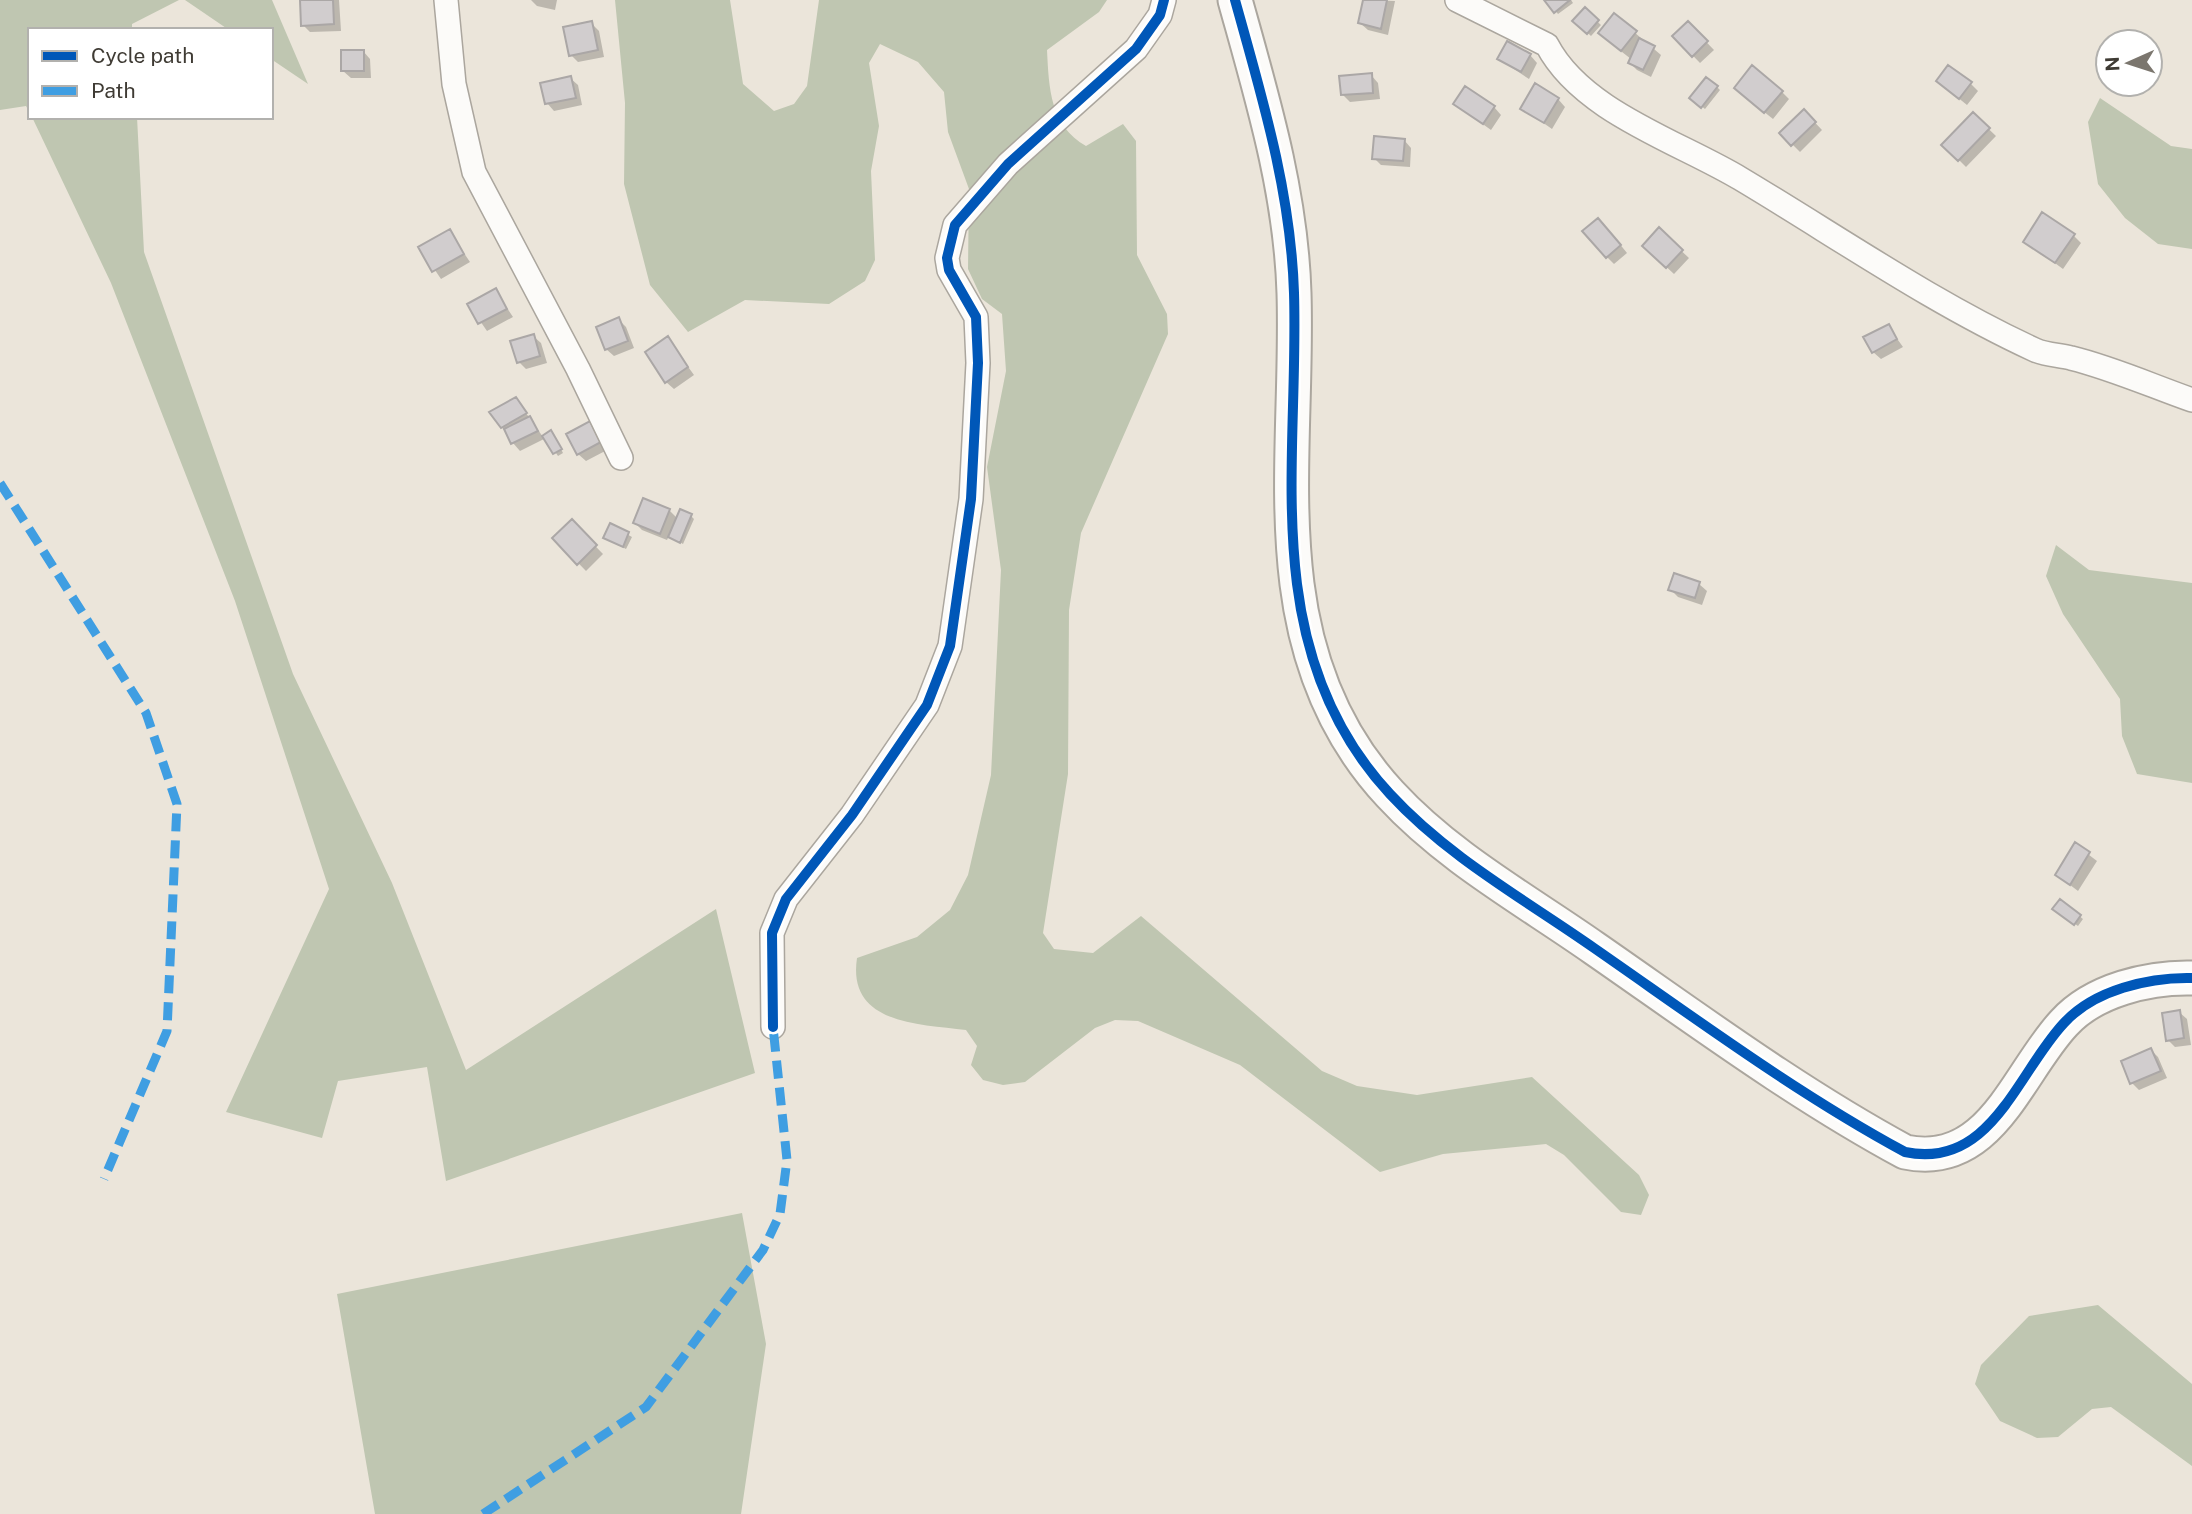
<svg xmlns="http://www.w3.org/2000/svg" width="2192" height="1514" font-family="'Public Sans',sans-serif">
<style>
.forest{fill:#bfc6b1}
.shadow{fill:#0003}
.building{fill:#d1cdce;stroke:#aba7a6;stroke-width:2}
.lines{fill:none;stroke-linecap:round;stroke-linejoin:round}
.street-casing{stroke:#aba69e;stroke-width:26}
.secondary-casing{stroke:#aba69e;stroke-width:37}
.street{stroke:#fcfbf9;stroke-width:23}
.secondary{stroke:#fcfbf9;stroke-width:33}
.quiet{stroke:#3f9ee2;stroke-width:9;stroke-dasharray:18 9;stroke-linecap:butt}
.cycleway-casing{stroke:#fff;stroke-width:15}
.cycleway{stroke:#0057b8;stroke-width:10}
</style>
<rect width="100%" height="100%" fill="#ebe5da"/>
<path class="forest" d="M 0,0 L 179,0 L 132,24 L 132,30 L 30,30 L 30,113 L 26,106 L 0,110 Z
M 185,0 L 272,0 L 308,84 L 271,59 L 271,30 L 229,30 Z
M 615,0 L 730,0 L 743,84 L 774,111 L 794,104 L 807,86 L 819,0 L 1107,0 L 1099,12 L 1047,50 C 1049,89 1050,125 1086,146 L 1123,124 L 1136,141 L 1137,255 L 1167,314 L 1168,334 L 1081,533 L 1069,610 L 1068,774 L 1043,933 L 1054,949 L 1093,953 L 1141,916 L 1322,1071 L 1357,1086 L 1417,1095 L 1532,1077 L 1639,1175 L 1649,1195 L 1641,1215 L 1621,1212 L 1564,1155 L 1546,1144 L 1443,1154 L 1380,1172 L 1240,1065 L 1138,1021 L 1115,1020 L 1095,1028 L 1025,1082 L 1003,1085 L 983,1080 L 971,1065 L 977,1046 L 966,1030 C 918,1024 847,1024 857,958 L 917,937 L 950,910 L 968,875 L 991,775 L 1001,570 L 987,467 L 1006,371 L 1002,314 L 982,299 L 968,269 L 969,189 L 948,132 L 944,92 L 918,62 L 880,44 L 869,63 L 879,126 L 871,171 L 875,260 L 865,281 L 829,304 L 745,300 L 688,332 L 650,285 L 624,184 L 625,103 Z
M 2100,98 L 2171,146 L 2192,149 L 2192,249 L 2158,244 L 2125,218 L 2098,184 L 2088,122 Z
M 32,117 L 137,117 L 144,252 L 293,674 L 392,883 L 466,1070 L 716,909 L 755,1073 L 446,1181 L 427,1067 L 338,1081 L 322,1138 L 226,1112 L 329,889 L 235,601 L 111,283 Z
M 2056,545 L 2089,570 L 2192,583 L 2192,783 L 2137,774 L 2122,736 L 2120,699 L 2063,614 L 2046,576 Z
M 742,1213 L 766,1344 L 741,1514 L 375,1514 L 337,1294 Z
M 2098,1305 L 2192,1384 L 2192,1466 L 2111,1407 L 2092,1409 L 2058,1437 L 2037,1438 L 2000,1421 L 1975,1384 L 1981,1365 L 2029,1316 Z"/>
<path class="shadow" d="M 301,0 L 339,0 L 341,31 L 310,32 L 303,25 Z
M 531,0 L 557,0 L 555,10 L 537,6 Z
M 1365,0 L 1395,1 L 1388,35 L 1368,30 L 1360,23 Z
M 1547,0 L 1571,0 L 1573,3 L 1558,14 Z
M 1585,10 L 1601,25 L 1591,36 L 1575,21 Z
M 1614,15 L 1661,55 L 1651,77 L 1637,70 L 1630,63 L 1631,59 L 1608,41 Z
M 591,23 L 599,31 L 604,57 L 578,62 L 571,55 Z
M 1688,23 L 1714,50 L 1700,63 L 1674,36 Z
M 363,51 L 370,59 L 371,78 L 351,78 L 343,71 Z
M 1530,55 L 1537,63 L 1529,79 L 1499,59 Z
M 1371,75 L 1378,83 L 1380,99 L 1350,102 L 1342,94 Z
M 570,78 L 578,85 L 582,105 L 554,111 L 547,103 Z
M 1970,83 L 1978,91 L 1967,105 L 1946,88 Z
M 1717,87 L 1720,90 L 1705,109 L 1695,101 Z
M 1782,92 L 1789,99 L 1773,119 L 1743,95 Z
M 1558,99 L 1565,107 L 1552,129 L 1522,108 Z
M 1455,104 L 1494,107 L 1501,115 L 1491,130 Z
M 1804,111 L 1822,130 L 1800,152 L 1781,133 Z
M 1973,114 L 1996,136 L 1966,167 L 1944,145 Z
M 1404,140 L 1411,148 L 1410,167 L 1381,165 L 1374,158 Z
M 1606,227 L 1627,253 L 1614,264 L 1607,257 Z
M 1659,230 L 1689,258 L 1674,274 L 1644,246 Z
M 449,231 L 470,262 L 441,279 L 420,248 Z
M 2073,235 L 2081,243 L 2063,269 L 2025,241 Z
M 495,290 L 513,317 L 487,331 L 469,305 Z
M 618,319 L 626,327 L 634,348 L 614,356 L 606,349 Z
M 1888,326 L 1903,347 L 1881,359 L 1873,352 Z
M 533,336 L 541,343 L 547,363 L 526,369 L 519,362 Z
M 668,339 L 694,375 L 674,389 L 666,382 Z
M 516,399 L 543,437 L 554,436 L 563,453 L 558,456 L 546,438 L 520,451 L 513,443 L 502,427 Z
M 589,423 L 607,450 L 586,461 L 578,454 Z
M 669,510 L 678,519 L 691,516 L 694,519 L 683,544 L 669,536 L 667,540 L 642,530 L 635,523 Z
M 572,522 L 603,554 L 586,571 L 555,539 Z
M 610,525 L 632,537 L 626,549 L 605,538 Z
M 1699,584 L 1707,591 L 1702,605 L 1678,597 L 1670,589 Z
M 2076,845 L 2097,861 L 2078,891 L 2057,875 Z
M 2060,901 L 2083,919 L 2078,926 L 2058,912 Z
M 2179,1012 L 2187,1019 L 2191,1045 L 2175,1047 L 2168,1040 Z
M 2151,1050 L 2158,1057 L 2167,1078 L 2139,1090 L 2132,1083 Z"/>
<path class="building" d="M 300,0 L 333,0 L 334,24 L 301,26 Z
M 1363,0 L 1387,0 L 1381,29 L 1358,23 Z
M 1544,0 L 1570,0 L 1554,13 Z
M 1585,7 L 1599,20 L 1587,34 L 1572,21 Z
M 1614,13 L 1637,31 L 1621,51 L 1598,33 Z
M 592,21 L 598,50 L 569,56 L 563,27 Z
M 1688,21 L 1708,41 L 1692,57 L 1672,36 Z
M 1639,38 L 1655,46 L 1643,70 L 1628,63 Z
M 1507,41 L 1531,54 L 1521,72 L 1497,59 Z
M 341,50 L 364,50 L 364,71 L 341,71 Z
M 1752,65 L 1783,91 L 1764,113 L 1734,88 Z
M 1948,65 L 1972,82 L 1959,99 L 1936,81 Z
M 1372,73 L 1373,93 L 1341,95 L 1339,76 Z
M 571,76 L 576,98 L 545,104 L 540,83 Z
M 1706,77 L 1718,86 L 1701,108 L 1689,98 Z
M 1535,83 L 1559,98 L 1544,123 L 1520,109 Z
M 1465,86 L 1495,106 L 1483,124 L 1453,104 Z
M 1804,109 L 1816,122 L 1791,146 L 1779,133 Z
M 1973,112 L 1990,128 L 1958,161 L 1941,145 Z
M 1374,136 L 1405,139 L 1403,161 L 1372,159 Z
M 2042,212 L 2075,234 L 2055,263 L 2023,242 Z
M 1598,218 L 1621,245 L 1606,258 L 1582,231 Z
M 1659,227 L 1683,250 L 1666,268 L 1642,246 Z
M 450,229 L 464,254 L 432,272 L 418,247 Z
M 496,288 L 507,309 L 478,324 L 467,304 Z
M 619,317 L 628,341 L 605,350 L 596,327 Z
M 1889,324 L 1897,339 L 1872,353 L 1863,337 Z
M 534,334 L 540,356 L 517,363 L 510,341 Z
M 668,336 L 688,367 L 665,383 L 645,352 Z
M 516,397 L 527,413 L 501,428 L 489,412 Z
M 530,416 L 538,431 L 511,444 L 504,429 Z
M 590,421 L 601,442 L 577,455 L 566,434 Z
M 551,430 L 562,449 L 553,454 L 542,436 Z
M 643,498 L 670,509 L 660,534 L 633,523 Z
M 680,509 L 692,514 L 680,543 L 668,537 Z
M 572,519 L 597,545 L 577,565 L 552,538 Z
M 610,523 L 629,532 L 623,547 L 603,538 Z
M 1674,573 L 1700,582 L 1695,598 L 1668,590 Z
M 2075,842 L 2090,852 L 2070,885 L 2055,875 Z
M 2060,899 L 2081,915 L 2074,925 L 2052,909 Z
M 2180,1010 L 2184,1038 L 2166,1041 L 2162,1013 Z
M 2151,1048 L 2161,1071 L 2130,1084 L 2121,1061 Z"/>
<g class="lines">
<g class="street-casing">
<path id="street" d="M 446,0 L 454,84 L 474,172 L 578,369 L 621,458
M 1457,0 L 1547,45 C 1582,112 1680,142 1741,179 C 1838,237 1933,303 2035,350 C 2046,355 2060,355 2071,358 C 2112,368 2152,386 2192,400
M 773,1027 L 772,933 L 786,899 L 852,815 L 927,705 L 950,646 L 971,499 L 978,363 L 976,317 L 949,270 L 947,258 L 955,225 L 1008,164 L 1136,49 L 1160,15 L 1164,0"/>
</g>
<g class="secondary-casing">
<path id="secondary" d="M 1235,0 C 1262,97 1291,192 1294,293 C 1297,390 1285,488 1297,584 C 1307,663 1336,736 1390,794 C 1448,857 1524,899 1594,948 C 1695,1018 1796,1093 1905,1152 C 1991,1170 2017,1073 2064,1023 C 2094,990 2149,977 2192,978"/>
</g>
<use href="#street" class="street"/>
<use href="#secondary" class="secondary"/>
<path class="quiet" d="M 0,483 L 146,713 L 177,804 L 167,1031 L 104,1179
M 483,1514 L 646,1407 L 763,1250 L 780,1214 L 787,1160 L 773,1027"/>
<g class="cycleway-casing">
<path id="cycleway" d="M 1235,0 C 1262,97 1291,192 1294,293 C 1297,390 1285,488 1297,584 C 1307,663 1336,736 1390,794 C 1448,857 1524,899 1594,948 C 1695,1018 1796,1093 1905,1152 C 1991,1170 2017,1073 2064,1023 C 2094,990 2149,977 2192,978
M 773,1027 L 772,933 L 786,899 L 852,815 L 927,705 L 950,646 L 971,499 L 978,363 L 976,317 L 949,270 L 947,258 L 955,225 L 1008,164 L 1136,49 L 1160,15 L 1164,0"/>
</g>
<use href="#cycleway" class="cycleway"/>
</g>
<rect x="28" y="28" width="245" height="91" fill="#ffffff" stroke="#b2b1ae" stroke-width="2"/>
<rect x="42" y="51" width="35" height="10" fill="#0057b8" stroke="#b2b1ae" stroke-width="2"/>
<text x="91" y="63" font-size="21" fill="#3f3b34">Cycle path</text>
<rect x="42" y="86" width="35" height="10" fill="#3f9ee2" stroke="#b2b1ae" stroke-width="2"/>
<text x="91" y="98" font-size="21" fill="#3f3b34">Path</text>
<g transform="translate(2129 63) rotate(267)"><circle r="33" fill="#ffffff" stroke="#b2b1ae" stroke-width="2"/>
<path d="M0-5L12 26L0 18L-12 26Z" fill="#7b766e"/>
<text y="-10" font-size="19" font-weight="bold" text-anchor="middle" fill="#3f3b34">N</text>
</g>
</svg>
